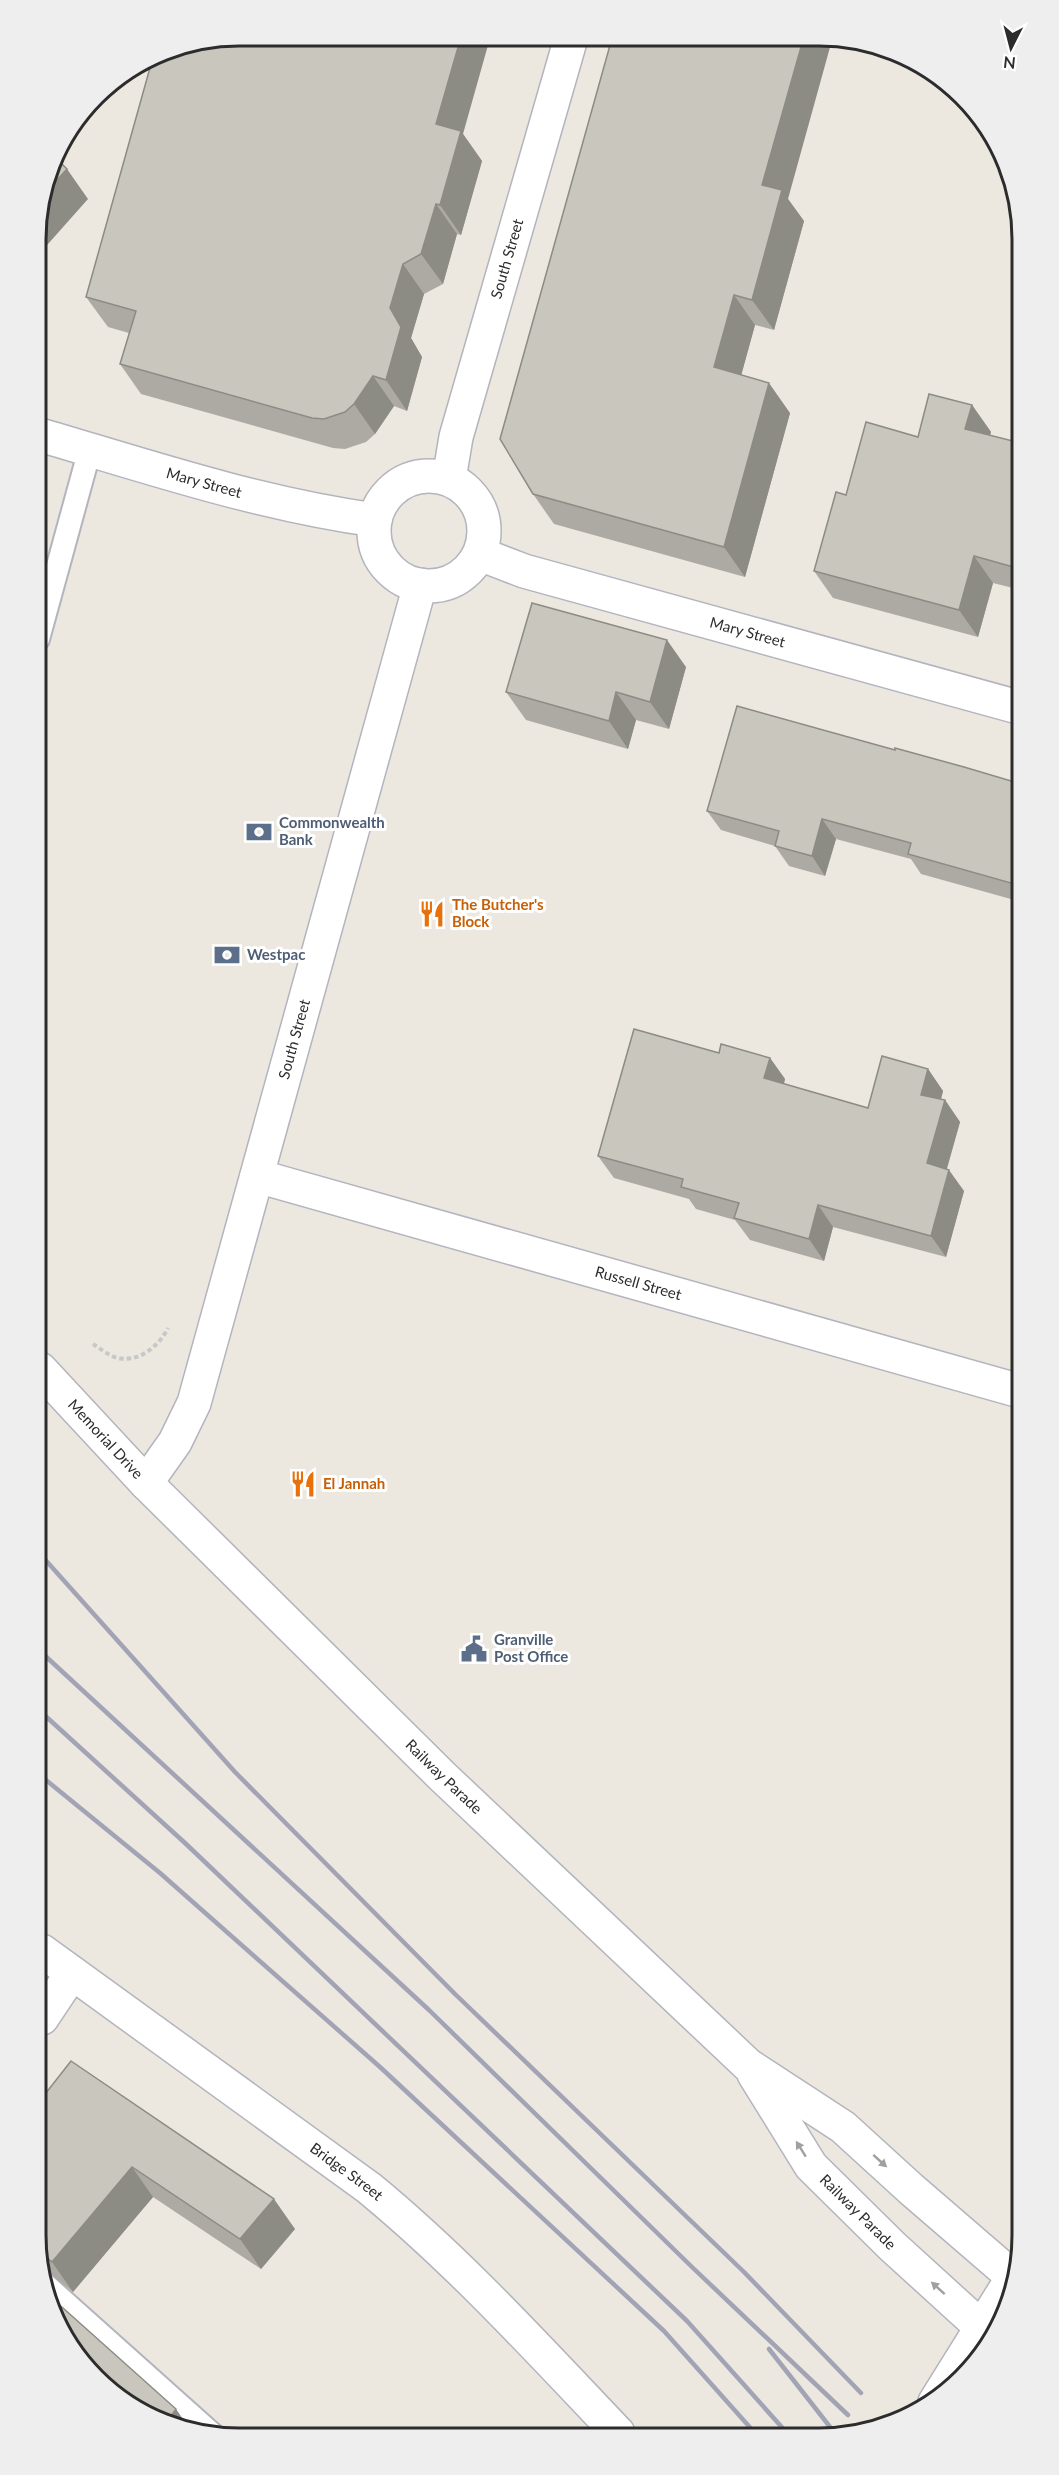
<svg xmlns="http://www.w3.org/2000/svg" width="1059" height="2475" font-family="Lato,sans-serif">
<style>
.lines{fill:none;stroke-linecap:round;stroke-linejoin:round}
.lane-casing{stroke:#b3b4be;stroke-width:26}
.street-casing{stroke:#b3b4be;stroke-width:36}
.secondary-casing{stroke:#b3b4be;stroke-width:36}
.path{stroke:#c8c8c8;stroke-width:4;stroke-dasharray:4.5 3;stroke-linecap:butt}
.lane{stroke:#fff;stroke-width:22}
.street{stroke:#fff;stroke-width:33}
.secondary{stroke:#fff;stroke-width:33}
.rail{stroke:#a2a3b4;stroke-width:4.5}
.wall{fill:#acaaa3}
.shaded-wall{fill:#8c8b84}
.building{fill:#c8c6bd;stroke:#8c8b84;stroke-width:1.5}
.oneway{fill:#a0a0a0}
.labels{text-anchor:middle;stroke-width:6;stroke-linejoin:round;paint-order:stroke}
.street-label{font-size:15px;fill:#2c2c2c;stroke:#fff}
.service-label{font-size:15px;font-weight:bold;fill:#4e5e75;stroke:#fff;text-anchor:start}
.food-label{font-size:15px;font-weight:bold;fill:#c56008;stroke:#fff;text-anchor:start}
.rim{fill:none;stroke:#2c2c2c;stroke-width:3}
</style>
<rect width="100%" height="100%" fill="#ece8df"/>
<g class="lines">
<g class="lane-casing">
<path id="lane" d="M 38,639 L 90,449
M 43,2283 L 213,2435"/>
</g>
<g class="street-casing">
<g id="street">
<path id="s1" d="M 37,434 C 149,467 259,504 375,520"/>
<circle cx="429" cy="531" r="55"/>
<path id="s2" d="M 449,479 L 456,437 L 571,38"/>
<path id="s3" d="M 480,554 L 524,571 L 1018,707"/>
<path id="s4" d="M 257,1176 L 1020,1391"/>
<path id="s5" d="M 146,1483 L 175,1442 L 194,1403 L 420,585"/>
<path id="s6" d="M 42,1951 L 369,2188 C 459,2262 538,2349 618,2433"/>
<path d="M 42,2018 L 72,1973"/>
</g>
</g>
<g class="secondary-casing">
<g id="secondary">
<path id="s7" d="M 40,1369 L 146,1483 L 442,1776 L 748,2065 L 843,2127 L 911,2189 L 1013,2277"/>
<path id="s8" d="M 754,2074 L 811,2166 L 892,2246 L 981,2327"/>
<path d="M 935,2402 L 1018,2269"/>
</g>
</g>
<path class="path" d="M 93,1344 C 101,1349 109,1356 118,1358 C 139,1363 160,1345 168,1328"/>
<use href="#lane" class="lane"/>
<use href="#street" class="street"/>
<use href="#secondary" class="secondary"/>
<path class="rail" d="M 41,1555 L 235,1772 L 455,1994 L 744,2272 L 861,2393
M 41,1652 L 429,2010 L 693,2268 L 848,2415
M 41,1712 L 185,1843 L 687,2321 L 787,2433
M 41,1776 L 160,1873 L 380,2067 L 664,2331 L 755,2433
M 769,2349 L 834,2432"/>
</g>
<path class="wall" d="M 463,134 L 482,161 L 461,235 L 457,234 L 443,284 L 424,294 L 411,338 L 422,357 L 407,411 L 394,406 L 375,434 L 366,442 L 345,449 L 333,448 L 141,394 L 120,364 L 129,333 L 108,327 L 86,297 Z
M 788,199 L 804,221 L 774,330 L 755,325 L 741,375 L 790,413 L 745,577 L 554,524 L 533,494 Z
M 972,405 L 991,432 L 990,435 L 1017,442 L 1017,589 L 993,583 L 978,637 L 833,598 L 814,571 L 846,495 L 918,437 Z
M 686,667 L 669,729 L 636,720 L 628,749 L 526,720 L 506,692 Z
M 895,750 L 1018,783 L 1018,901 L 921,874 L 911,859 L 836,839 L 825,876 L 789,866 L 775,846 L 721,830 L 707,811 Z
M 719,1053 L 770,1058 L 785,1079 L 784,1084 L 868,1108 L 928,1069 L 943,1091 L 941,1100 L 945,1100 L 960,1122 L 947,1169 L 964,1191 L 946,1257 L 833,1227 L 824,1261 L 750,1240 L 735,1220 L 696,1209 L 689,1199 L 614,1178 L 598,1156 Z
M 42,2098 L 295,2229 L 261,2269 L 153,2197 L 73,2292 L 46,2270 L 43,2270 Z"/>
<path class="shaded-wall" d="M 461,37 L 490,38 L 463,134 L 482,161 L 461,235 L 440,205 L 436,124 Z
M 803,40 L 832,40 L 788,199 L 804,221 L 774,330 L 752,300 L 762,185 Z
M 67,169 L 88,199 L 40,253 L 37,247 L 36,226 L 45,193 Z
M 436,204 L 457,234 L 443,284 L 421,254 Z
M 403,264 L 424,294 L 411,338 L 422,357 L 407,411 L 386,380 L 390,308 Z
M 734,295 L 755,325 L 735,398 L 714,367 Z
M 373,376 L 394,406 L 375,434 L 354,404 Z
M 769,383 L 790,413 L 745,577 L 724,547 Z
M 972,405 L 991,432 L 984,456 L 965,429 Z
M 974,556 L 993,583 L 978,637 L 959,610 Z
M 667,640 L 686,667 L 669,729 L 650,702 Z
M 616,692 L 636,720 L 628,749 L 609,721 Z
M 822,819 L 836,839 L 825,876 L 812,856 Z
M 770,1058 L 785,1079 L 779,1100 L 764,1078 Z
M 928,1069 L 943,1091 L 936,1116 L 921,1095 Z
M 945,1100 L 960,1122 L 942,1185 L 927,1163 Z
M 949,1170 L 964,1191 L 946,1257 L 931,1236 Z
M 818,1205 L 833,1227 L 824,1261 L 809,1239 Z
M 132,2167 L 153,2197 L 73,2292 L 52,2262 Z
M 274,2199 L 295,2229 L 261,2269 L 240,2239 Z
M 176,2409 L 191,2431 L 169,2419 Z"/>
<path class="building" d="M 240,36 L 461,37 L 436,124 L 461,131 L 440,205 L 436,204 L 421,254 L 403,264 L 390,308 L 401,327 L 386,380 L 373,376 L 354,404 L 345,412 L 324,419 L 312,418 L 120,364 L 136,311 L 86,297 L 153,57 L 162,51 Z
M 612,38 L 803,40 L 762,185 L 782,190 L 752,300 L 734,295 L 714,367 L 769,383 L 724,547 L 533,494 L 500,439 Z
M 55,157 L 67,169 L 45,193 Z
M 929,394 L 972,405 L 965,429 L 1017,442 L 1017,568 L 974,556 L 959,610 L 814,571 L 836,492 L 846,495 L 866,422 L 918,437 Z
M 532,603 L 667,640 L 650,702 L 616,692 L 609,721 L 506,692 Z
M 737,706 L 895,750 L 895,748 L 964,767 L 1018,783 L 1018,885 L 908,854 L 911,843 L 822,819 L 812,856 L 775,846 L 779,831 L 707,811 Z
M 634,1029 L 719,1053 L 721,1044 L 770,1058 L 764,1078 L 868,1108 L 882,1056 L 928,1069 L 921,1095 L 945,1100 L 927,1163 L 949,1170 L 931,1236 L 818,1205 L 809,1239 L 734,1218 L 739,1203 L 681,1187 L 683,1179 L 598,1156 Z
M 71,2061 L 274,2199 L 240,2239 L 132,2167 L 52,2262 L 43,2254 L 42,2098 Z
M 44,2291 L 176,2409 L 169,2419 L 105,2388 L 63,2337 Z"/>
<defs><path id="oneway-solid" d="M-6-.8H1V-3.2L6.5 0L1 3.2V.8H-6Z" transform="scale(1.5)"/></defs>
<g class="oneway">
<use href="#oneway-solid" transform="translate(801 2149) rotate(-122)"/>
<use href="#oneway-solid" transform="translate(880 2161) rotate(42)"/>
<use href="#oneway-solid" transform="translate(938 2288) rotate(-138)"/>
</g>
<defs>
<g id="bank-bare" transform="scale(2.07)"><path d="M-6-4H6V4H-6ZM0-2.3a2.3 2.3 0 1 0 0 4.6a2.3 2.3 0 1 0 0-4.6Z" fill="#5c6f8a" stroke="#fff" stroke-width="2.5" paint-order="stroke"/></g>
<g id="restaurant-bare" transform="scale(2.07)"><path d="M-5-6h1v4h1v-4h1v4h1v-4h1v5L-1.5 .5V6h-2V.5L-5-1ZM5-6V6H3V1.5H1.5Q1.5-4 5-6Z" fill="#e8710a" stroke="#fff" stroke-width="2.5" paint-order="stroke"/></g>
<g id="civic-bare" transform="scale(2.07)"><path d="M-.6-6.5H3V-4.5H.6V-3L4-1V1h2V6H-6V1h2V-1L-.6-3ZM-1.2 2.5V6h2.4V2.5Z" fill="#5c6f8a" stroke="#fff" stroke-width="2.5" paint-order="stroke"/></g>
</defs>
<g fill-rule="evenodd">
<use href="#bank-bare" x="259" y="832"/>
<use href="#restaurant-bare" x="432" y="914"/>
<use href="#bank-bare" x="227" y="955"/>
<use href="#restaurant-bare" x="303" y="1484"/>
<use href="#civic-bare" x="474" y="1649"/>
</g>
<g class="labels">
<g class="street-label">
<text dy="5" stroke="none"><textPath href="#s2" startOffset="228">South Street</textPath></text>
<text dy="5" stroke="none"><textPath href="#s1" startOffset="174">Mary Street</textPath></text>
<text dy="5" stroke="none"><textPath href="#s3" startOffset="279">Mary Street</textPath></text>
<text dy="5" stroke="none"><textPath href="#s5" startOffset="471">South Street</textPath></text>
<text dy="5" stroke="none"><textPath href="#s4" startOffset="396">Russell Street</textPath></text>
<text dy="5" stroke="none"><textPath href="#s7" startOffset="96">Memorial Drive</textPath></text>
<text dy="5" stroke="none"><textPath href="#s7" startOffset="574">Railway Parade</textPath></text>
<text dy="5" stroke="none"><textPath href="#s6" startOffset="376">Bridge Street</textPath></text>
<text dy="5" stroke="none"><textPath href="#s8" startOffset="174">Railway Parade</textPath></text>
</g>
<g class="service-label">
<text x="279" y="828">Commonwealth<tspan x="279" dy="17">Bank</tspan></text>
<text x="247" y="960">Westpac</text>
<text x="494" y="1645">Granville<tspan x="494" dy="17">Post Office</tspan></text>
</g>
<g class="food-label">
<text x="452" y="910">The Butcher's<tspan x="452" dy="17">Block</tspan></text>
<text x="323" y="1489">El Jannah</text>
</g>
</g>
<path d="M0 0H1059V2475H0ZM239 46H819A193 193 0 0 1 1012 239V2235A193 193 0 0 1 819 2428H239A193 193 0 0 1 46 2235V239A193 193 0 0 1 239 46Z" fill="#eee" fill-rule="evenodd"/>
<path class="rim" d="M239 46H819A193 193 0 0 1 1012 239V2235A193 193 0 0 1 819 2428H239A193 193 0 0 1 46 2235V239A193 193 0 0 1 239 46Z"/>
<g transform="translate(1011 48) rotate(186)" stroke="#ffffff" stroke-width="4.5" paint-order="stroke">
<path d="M0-4.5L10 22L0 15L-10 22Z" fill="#2c2c2c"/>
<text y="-9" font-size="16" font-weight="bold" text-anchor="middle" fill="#2c2c2c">N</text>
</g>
</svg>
